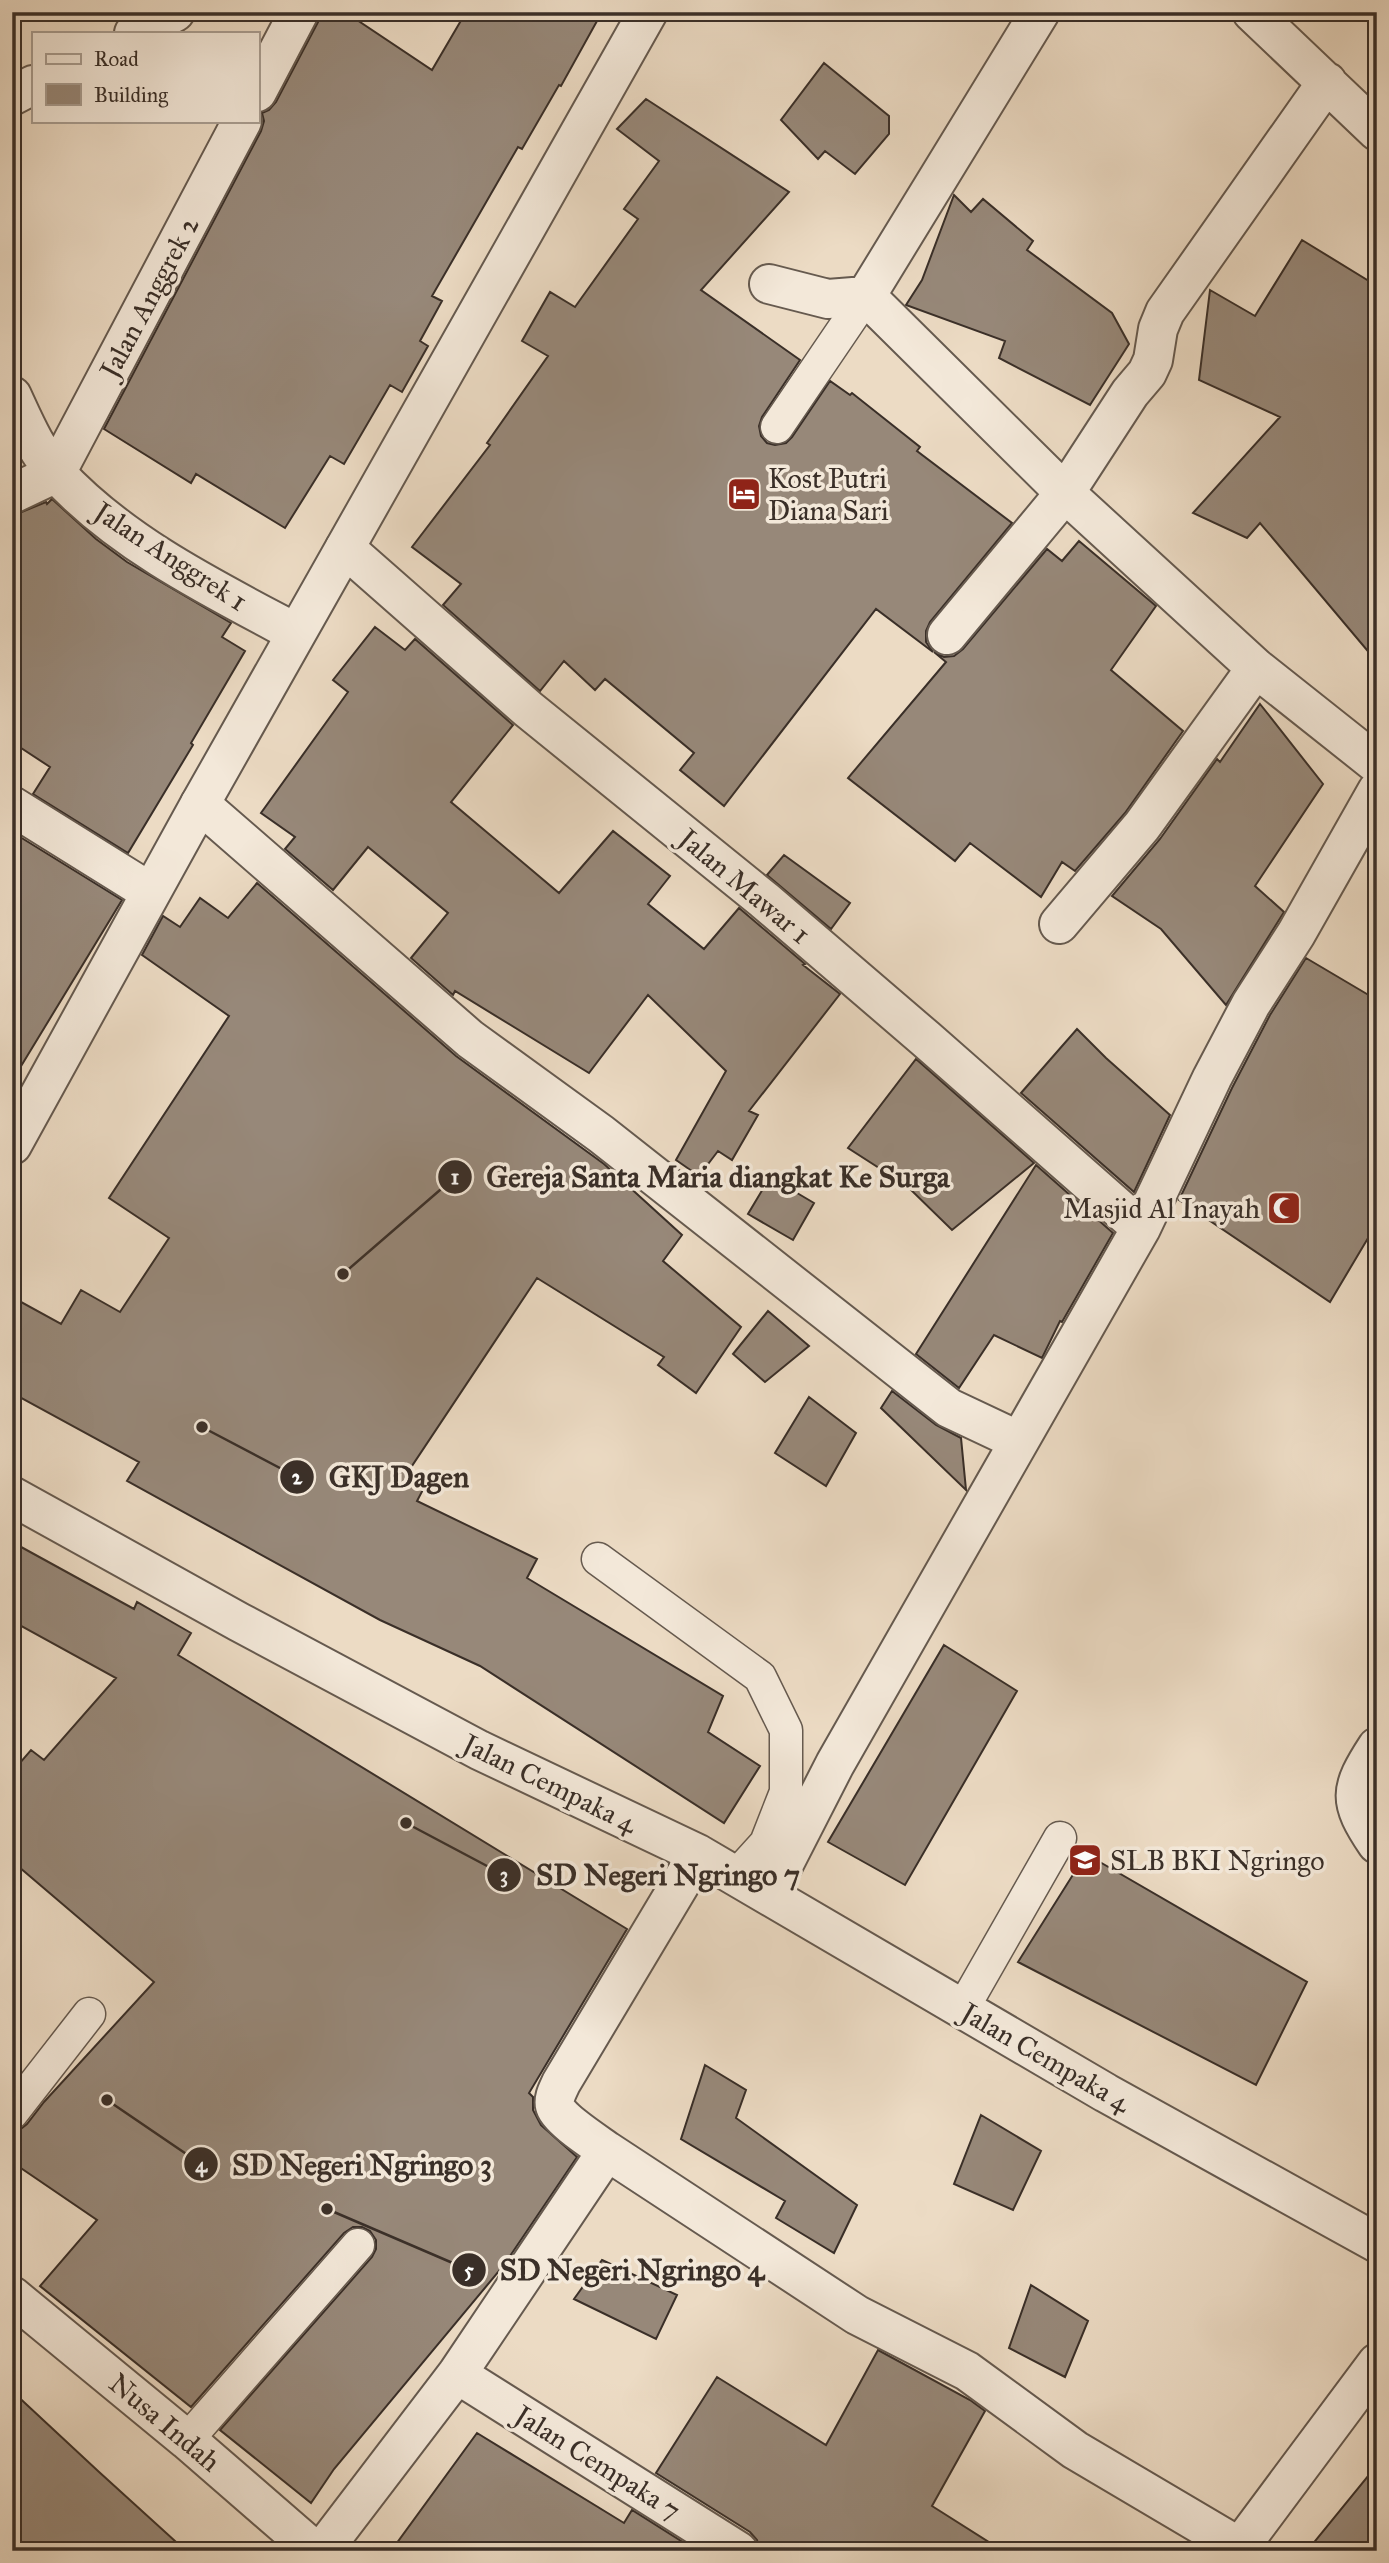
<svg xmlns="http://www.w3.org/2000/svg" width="1389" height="2563" font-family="'IM FELL Great Primer',serif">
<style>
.building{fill:#978879;stroke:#3a2f28;stroke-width:2}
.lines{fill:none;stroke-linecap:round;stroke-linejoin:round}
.service-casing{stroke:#665a4f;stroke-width:35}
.minor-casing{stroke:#665a4f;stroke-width:42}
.tertiary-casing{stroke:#665a4f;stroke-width:42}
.service{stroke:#f3e8d9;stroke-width:32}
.minor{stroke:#f3e8d9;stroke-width:38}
.tertiary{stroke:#f3e8d9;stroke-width:38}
.labels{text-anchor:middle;stroke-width:7;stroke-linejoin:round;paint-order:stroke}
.street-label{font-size:28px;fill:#3a2f28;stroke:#f3e8d9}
.poi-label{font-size:28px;fill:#3a2f28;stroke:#f3e8d9;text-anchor:start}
.leader{fill:none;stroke:#3a2f28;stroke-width:2.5}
.callout-dot{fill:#3a2f28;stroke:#f3e8d9;stroke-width:2.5}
.mark-label{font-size:21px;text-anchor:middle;font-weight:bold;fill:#fff}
.callout-label{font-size:30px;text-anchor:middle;font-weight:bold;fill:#3a2f28;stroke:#f3e8d9;stroke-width:7;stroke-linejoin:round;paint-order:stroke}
</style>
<rect width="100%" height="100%" fill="#ecdbc4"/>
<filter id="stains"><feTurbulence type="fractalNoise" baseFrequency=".00286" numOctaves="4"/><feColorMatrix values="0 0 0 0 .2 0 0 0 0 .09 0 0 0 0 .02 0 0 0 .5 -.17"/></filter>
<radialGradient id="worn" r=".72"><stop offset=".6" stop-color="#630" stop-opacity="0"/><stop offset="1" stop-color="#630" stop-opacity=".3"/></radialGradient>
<path class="building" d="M 321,12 L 345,12 L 432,70 L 466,12 L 602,12 L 561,86 L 559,85 L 522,149 L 518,147 L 432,296 L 442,301 L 420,341 L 428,346 L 402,392 L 390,385 L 344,464 L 330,456 L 285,528 L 196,474 L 191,483 L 104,429 L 261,131 L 264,121 L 262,113 L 269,110 L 276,102 L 318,22 Z
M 824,63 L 889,116 L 889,134 L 855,174 L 825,151 L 818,159 L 781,120 Z
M 646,99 L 789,192 L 701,290 L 800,360 L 762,417 L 759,426 L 761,436 L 767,443 L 775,445 L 786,443 L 792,437 L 830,381 L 850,395 L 852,393 L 920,447 L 917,451 L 1012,523 L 930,622 L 926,631 L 926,642 L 933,652 L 876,609 L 724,806 L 680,770 L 694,753 L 605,679 L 595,690 L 564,661 L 540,691 L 443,605 L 461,584 L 412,547 L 490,445 L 487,443 L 548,356 L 522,341 L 550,292 L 575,307 L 638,219 L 624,209 L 659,161 L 617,129 Z
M 954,195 L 971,212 L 983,199 L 1033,241 L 1027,250 L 1112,313 L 1129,344 L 1090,405 L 999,358 L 1005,341 L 906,305 L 922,280 Z
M 1302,240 L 1377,286 L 1377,662 L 1260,523 L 1247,538 L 1193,513 L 1280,417 L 1199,380 L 1210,290 L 1255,316 Z
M 52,499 L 96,539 L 127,562 L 231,623 L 222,637 L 245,651 L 191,743 L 193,745 L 128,853 L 33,794 L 50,767 L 12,742 L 12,516 L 46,502 L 47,504 Z
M 1079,541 L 1156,606 L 1111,670 L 1183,731 L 1125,813 L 1075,871 L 1062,862 L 1041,897 L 970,843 L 955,861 L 848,778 L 946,662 L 934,652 L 944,657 L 954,656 L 963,649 L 1047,549 L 1062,561 Z
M 375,627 L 405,650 L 415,639 L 513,725 L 451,802 L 559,893 L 613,831 L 670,876 L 648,904 L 704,949 L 739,908 L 805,964 L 803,965 L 840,994 L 749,1111 L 758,1115 L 732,1160 L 718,1151 L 699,1176 L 676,1160 L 726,1071 L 648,995 L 589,1073 L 455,991 L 453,995 L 411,958 L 448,913 L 368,847 L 333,890 L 285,849 L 295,837 L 261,813 L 348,692 L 333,680 Z
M 1260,704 L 1323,784 L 1255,886 L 1284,912 L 1226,1005 L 1161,929 L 1112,896 L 1160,839 L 1217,759 L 1220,762 Z
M 12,832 L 122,900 L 12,1081 Z
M 784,855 L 850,903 L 831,929 L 767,875 Z
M 257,883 L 456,1056 L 604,1164 L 682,1235 L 663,1261 L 741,1327 L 696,1393 L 658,1365 L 664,1357 L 537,1278 L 408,1472 L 427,1482 L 417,1501 L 537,1559 L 527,1578 L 723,1696 L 708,1732 L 760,1766 L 724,1823 L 480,1666 L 380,1620 L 127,1481 L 139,1462 L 12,1393 L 12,1297 L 61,1324 L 81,1290 L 120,1312 L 169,1238 L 109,1198 L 229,1016 L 142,955 L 163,916 L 180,927 L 200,898 L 228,918 Z
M 1306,958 L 1377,1000 L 1377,1223 L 1330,1302 L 1179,1200 L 1232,1088 L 1270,1015 Z
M 1077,1029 L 1106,1058 L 1170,1115 L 1134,1192 L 1021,1093 Z
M 916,1059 L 1034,1163 L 952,1230 L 907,1186 L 848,1148 Z
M 1036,1165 L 1113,1233 L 1062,1322 L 1060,1321 L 1042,1358 L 994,1335 L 959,1388 L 916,1354 Z
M 770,1177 L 814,1203 L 793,1240 L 748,1214 Z
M 768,1311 L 809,1346 L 765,1382 L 733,1354 Z
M 892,1391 L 936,1425 L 961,1438 L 966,1490 L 881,1408 Z
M 809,1397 L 856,1433 L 826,1486 L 775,1453 Z
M 12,1542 L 134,1609 L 137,1602 L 191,1633 L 178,1655 L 627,1929 L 529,2093 L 533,2097 L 533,2110 L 541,2125 L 577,2157 L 504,2265 L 334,2469 L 311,2503 L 220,2430 L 372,2257 L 376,2249 L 376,2240 L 370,2231 L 362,2227 L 353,2227 L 344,2233 L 191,2407 L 40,2286 L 97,2220 L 12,2162 L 12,2136 L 27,2124 L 44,2102 L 154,1982 L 12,1861 L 12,1772 L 31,1750 L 44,1760 L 116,1678 L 12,1621 Z
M 944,1645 L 1017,1691 L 905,1885 L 828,1842 Z
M 1086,1854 L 1307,1982 L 1256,2085 L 1018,1962 Z
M 705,2065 L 746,2090 L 736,2118 L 857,2205 L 834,2253 L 776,2218 L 785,2201 L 681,2139 Z
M 981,2115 L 1041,2151 L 1013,2210 L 954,2184 Z
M 602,2260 L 677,2295 L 656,2339 L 574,2299 Z
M 1031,2285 L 1088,2321 L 1065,2377 L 1009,2348 Z
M 878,2350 L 970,2400 L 985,2411 L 932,2506 L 1003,2551 L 760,2551 L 757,2540 L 750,2532 L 656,2473 L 717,2377 L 826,2445 Z
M 12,2391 L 98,2471 L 186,2551 L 12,2551 Z
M 477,2433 L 624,2523 L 632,2510 L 697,2551 L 391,2551 Z
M 1377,2465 L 1377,2551 L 1307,2551 Z"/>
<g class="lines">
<g class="service-casing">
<path id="service" d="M 777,427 L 866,296
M 598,1559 L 760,1677 L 786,1730 L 786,1792 L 766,1843 L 737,1875
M 963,2008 L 1060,1838
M 12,2113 L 89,2014
M 187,2440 L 358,2245"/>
</g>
<g class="minor-casing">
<path id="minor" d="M 1252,12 L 1377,131
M 134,33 L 175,12
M 257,92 L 299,12
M 12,96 L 33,85
M 769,284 L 828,299 L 866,296 L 1065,493 L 1256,668 L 1377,764
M 866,296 L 1040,12
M 12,396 C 24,422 37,453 57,474 C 122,544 213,589 296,633
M 12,494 L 56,473 L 242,121
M 345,548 L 528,709 L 764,900 L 926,1039 L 1141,1228
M 947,635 L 1065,493 L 1130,393 L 1147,373 L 1153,360 L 1158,329 L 1165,312 L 1327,82
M 200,804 L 470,1039 L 601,1134 L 949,1408 L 1019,1441
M 12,806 L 150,892
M 1059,924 L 1142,826 L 1256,668
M 12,1496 L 239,1622 L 479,1750 L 698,1854 L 1106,2093 L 1377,2243
M 1377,1747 C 1349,1790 1348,1801 1377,1844
M 769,1893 L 835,1764 L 1141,1228 L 1212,1078 L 1251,1004 L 1296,934 L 1377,791
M 607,2151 L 857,2315 L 967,2371 L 1075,2450 L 1246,2551
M 12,2296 L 187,2440 L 315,2551
M 457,2374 L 738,2551
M 322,2551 L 457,2374 L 607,2151 C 596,2143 557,2118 555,2106 C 553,2098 558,2090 561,2083 L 698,1854
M 1237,2551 L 1377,2363"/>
</g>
<g class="tertiary-casing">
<path id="tertiary" d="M 12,1145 L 200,804 L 648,12"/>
</g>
<use href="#service" class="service"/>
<use href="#minor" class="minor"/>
<use href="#tertiary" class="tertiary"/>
</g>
<defs>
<g id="hotel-square" transform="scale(1.75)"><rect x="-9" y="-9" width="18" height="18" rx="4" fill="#8f2418" stroke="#f3e8d9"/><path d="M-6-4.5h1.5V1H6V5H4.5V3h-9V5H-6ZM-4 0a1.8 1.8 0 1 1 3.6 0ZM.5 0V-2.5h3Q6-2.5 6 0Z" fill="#fff"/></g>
<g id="mosque-square" transform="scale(1.75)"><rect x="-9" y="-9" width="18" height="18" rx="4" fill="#8f2418" stroke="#f3e8d9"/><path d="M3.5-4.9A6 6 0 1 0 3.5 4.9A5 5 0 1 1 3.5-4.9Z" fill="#fff"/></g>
<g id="school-square" transform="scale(1.75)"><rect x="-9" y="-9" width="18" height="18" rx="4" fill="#8f2418" stroke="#f3e8d9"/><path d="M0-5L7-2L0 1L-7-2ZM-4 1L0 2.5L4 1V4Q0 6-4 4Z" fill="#fff"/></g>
</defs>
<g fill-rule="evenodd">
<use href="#hotel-square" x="744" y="494"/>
<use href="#mosque-square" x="1284" y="1208"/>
<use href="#school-square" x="1085" y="1860"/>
</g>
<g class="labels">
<g class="street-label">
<text transform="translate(149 297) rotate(-62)" y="10">Jalan Anggrek 2</text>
<text transform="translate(171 556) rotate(33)" y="10">Jalan Anggrek 1</text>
<text transform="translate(745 886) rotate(40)" y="10">Jalan Mawar 1</text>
<text transform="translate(550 1783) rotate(26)" y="10">Jalan Cempaka 4</text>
<text transform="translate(1046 2057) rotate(30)" y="10">Jalan Cempaka 4</text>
<text transform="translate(165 2422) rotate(40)" y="10">Nusa Indah</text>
<text transform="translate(598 2462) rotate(32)" y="10">Jalan Cempaka 7</text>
</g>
<g class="poi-label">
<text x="768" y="488">Kost Putri<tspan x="768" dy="32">Diana Sari</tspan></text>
<text x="1260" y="1218" text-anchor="end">Masjid Al Inayah</text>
<text x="1110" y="1870">SLB BKI Ngringo</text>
</g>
</g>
<path class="leader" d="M343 1274L455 1177M202 1427L297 1477M406 1823L504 1875M107 2100L201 2164M327 2209L469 2270"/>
<g class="callout-dot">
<circle cx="343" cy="1274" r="7"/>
<circle cx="202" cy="1427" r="7"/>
<circle cx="406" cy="1823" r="7"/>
<circle cx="107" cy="2100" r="7"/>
<circle cx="327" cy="2209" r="7"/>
<circle cx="455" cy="1177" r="18"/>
<circle cx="297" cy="1477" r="18"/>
<circle cx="504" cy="1875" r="18"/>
<circle cx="201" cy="2164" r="18"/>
<circle cx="469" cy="2270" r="18"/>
</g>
<g class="mark-label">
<text x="455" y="1184">1</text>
<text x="297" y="1484">2</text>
<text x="504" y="1882">3</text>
<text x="201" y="2172">4</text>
<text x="469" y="2277">5</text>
</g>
<g class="callout-label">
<text x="718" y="1187">Gereja Santa Maria diangkat Ke Surga</text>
<text x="399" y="1487">GKJ Dagen</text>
<text x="668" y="1885">SD Negeri Ngringo 7</text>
<text x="362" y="2175">SD Negeri Ngringo 3</text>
<text x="632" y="2280">SD Negeri Ngringo 4</text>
</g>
<rect width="1389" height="2563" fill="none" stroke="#ecdbc4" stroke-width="42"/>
<rect x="14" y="14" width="1361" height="2535" fill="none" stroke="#3a2f28" stroke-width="3.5"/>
<rect x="21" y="21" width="1347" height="2521" fill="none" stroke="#3a2f28" stroke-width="2"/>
<rect x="32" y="32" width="228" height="91" fill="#f3e8d9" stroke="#a99e92" stroke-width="2"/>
<rect x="46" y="54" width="35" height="10" fill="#f3e8d9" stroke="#a99e92" stroke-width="2"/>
<text x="94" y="66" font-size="21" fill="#3a2f28">Road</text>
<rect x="46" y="84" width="35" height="21" fill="#978879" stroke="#a99e92" stroke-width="2"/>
<text x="94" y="102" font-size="21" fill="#3a2f28">Building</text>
<rect width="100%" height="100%" filter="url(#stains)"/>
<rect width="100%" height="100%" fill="url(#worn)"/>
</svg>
